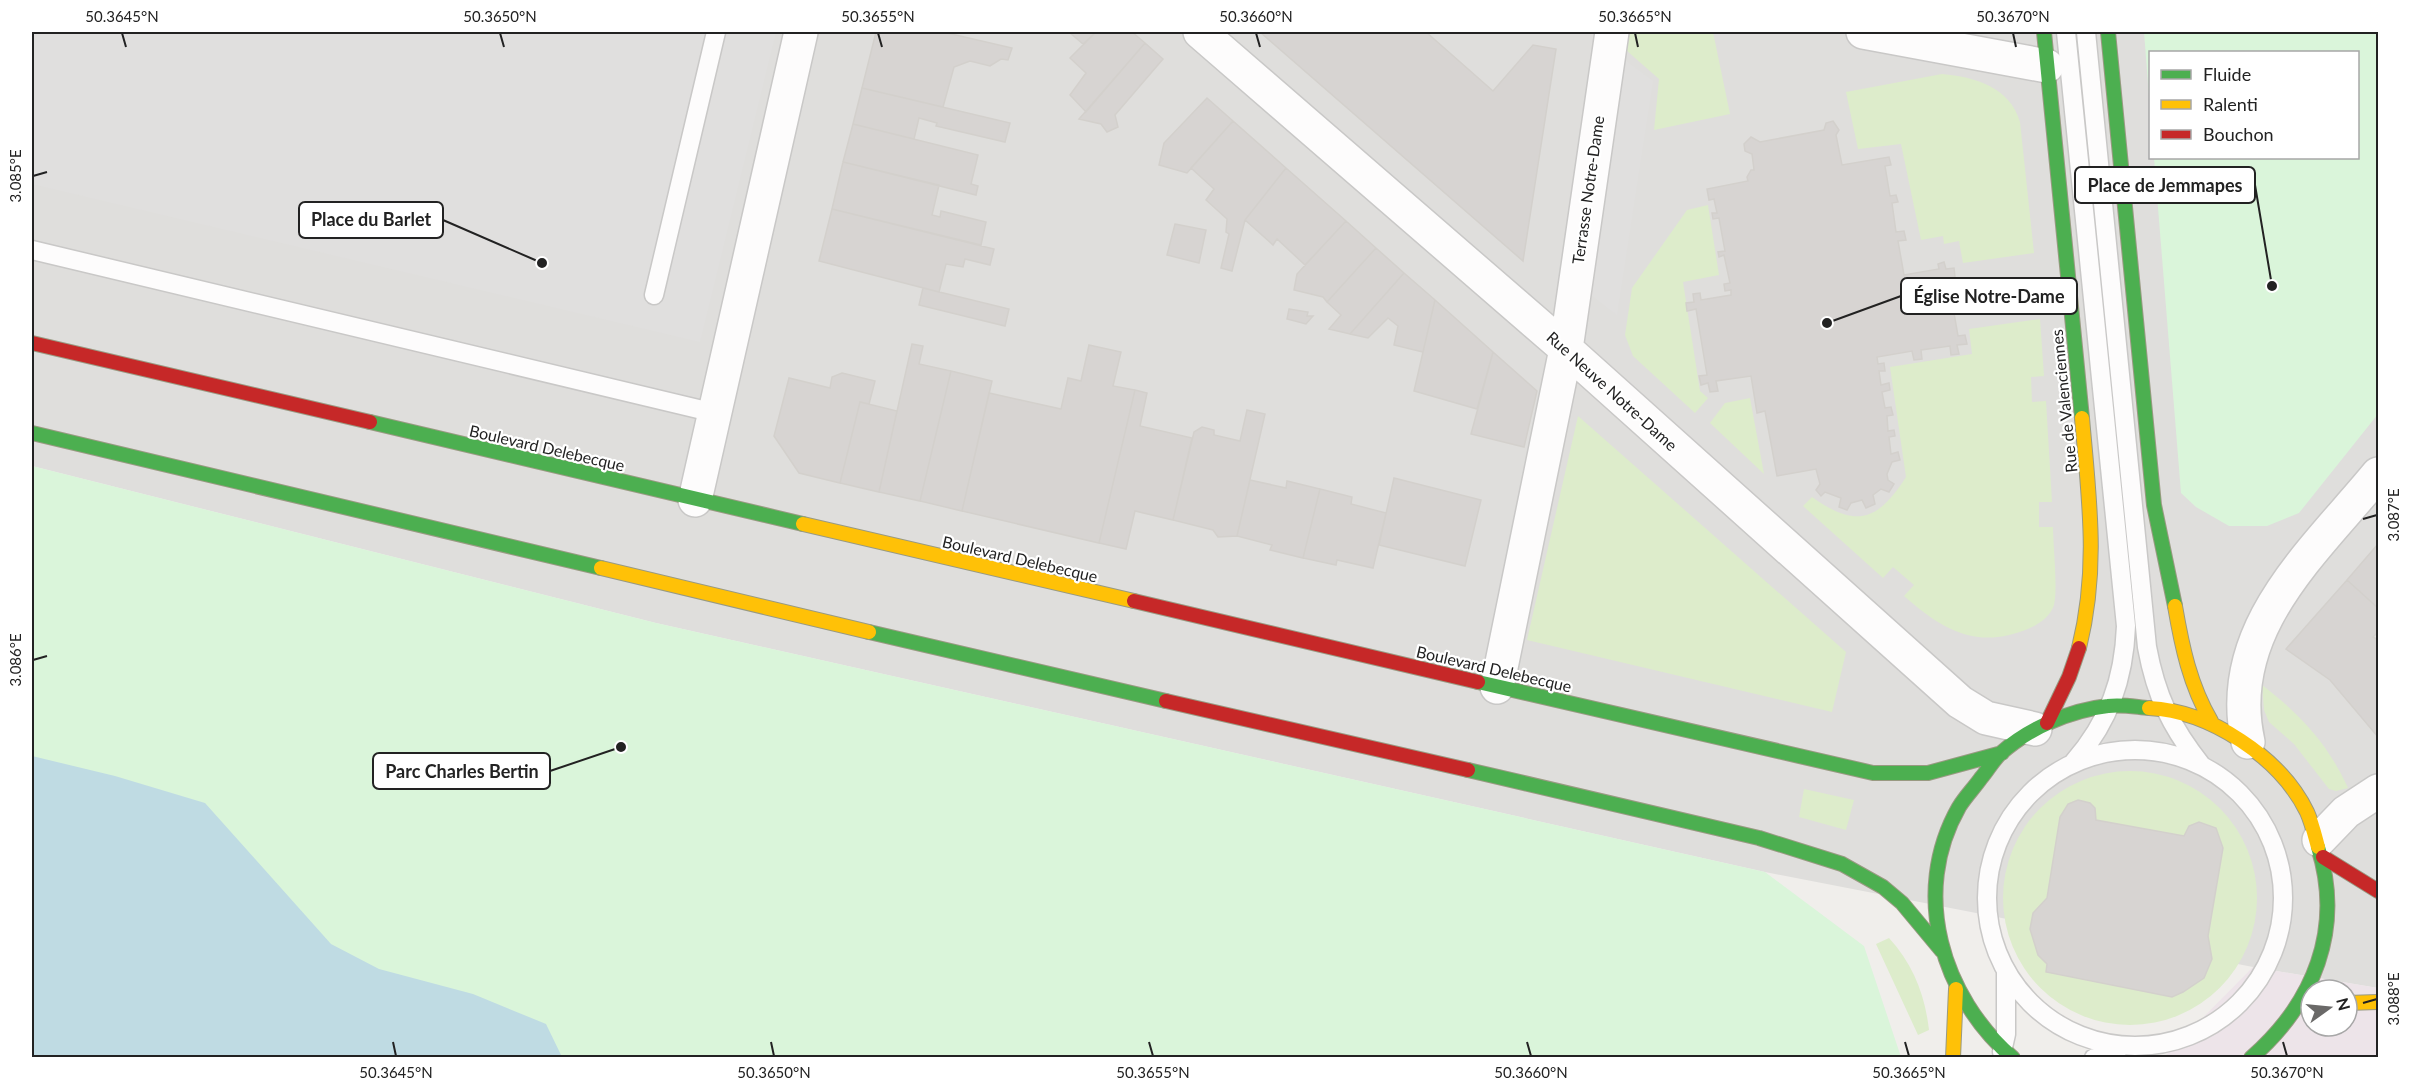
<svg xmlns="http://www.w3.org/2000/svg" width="2410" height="1089" font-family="Lato,sans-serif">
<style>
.residential{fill:#dfdedc;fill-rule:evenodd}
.industrial{fill:#ede4e9;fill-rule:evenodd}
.grass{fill:#ddeccb}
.park{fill:#daf5da}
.parking{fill:#e0dfde}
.water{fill:#bfdbe3}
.building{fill:#d7d4d2;stroke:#d3d0cc;stroke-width:1.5}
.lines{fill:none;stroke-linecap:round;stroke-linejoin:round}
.lane-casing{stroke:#c9c8c7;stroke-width:21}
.street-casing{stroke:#c9c8c7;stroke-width:36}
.fast-casing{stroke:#999a82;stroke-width:16}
.slow-casing{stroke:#999a82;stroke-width:16}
.jam-casing{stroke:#999a82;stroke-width:16}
.lane{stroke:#fdfcfc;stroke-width:18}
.street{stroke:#fdfcfc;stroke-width:33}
.fast{stroke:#4caf50;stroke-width:14}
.slow{stroke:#ffc107;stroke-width:14}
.jam{stroke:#c62828;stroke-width:14}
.ticks{fill:none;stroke:#222;stroke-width:2}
.labels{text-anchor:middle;stroke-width:4.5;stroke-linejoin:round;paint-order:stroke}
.street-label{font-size:16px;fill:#222;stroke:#fff}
.leader{fill:none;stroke:#222;stroke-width:2}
.callout-dot{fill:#222;stroke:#fff;stroke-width:2}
.callout{fill:#fff;stroke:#222;stroke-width:2}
.callout-label{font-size:18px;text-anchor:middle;font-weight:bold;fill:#222}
.neatline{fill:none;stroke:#222;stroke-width:2}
.ticks-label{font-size:15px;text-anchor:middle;fill:#222}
</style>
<rect width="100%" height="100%" fill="#f0eeeb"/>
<path class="residential" d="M 32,32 L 2378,32 L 2378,988 L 2253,967 L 1765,872 L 656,623 L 32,466 ZM 2150,52 L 2358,52 L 2358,158 L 2150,158 Z"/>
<path class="industrial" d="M 2253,967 L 2378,988 L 2378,1057 L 2163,1058 ZM 2311,990 L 2347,990 L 2347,1026 L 2311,1026 Z"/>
<path class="grass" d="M 1629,32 L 1713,32 L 1730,114 L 1654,130 L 1659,79 L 1626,50 Z
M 1942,74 C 1975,77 2010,87 2020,122 L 2034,253 L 1963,263 L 1959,241 L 1944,244 L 1943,236 L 1921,240 L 1901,144 L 1858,149 L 1846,92 Z
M 1708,205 L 1719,275 L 1683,282 L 1700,391 L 1708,398 L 1695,413 L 1633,356 L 1625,335 L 1632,288 L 1687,210 Z
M 2040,319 L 2044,376 L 2031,377 L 2032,402 L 2046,401 L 2052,502 L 2039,502 L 2039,527 L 2053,527 C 2053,546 2058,588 2054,605 C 2050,617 2039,624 2028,629 C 1976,650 1943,630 1904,596 L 1914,585 L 1893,567 L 1883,578 L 1803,506 L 1812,497 C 1856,528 1877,522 1906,477 L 1890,367 L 1972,354 L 1969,329 Z
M 1750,398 L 1764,474 L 1710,423 L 1725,403 Z
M 1578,416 L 1846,652 L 1832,712 L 1527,640 Z
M 2262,685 C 2300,714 2328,744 2348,788 L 2336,791 L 2329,789 L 2294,744 L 2269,722 L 2264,710 Z
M2003 898a127 127 0 1 1 254 0a127 127 0 1 1-254 0Z
M 1804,789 L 1854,800 L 1846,830 L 1799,817 Z
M 1889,938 C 1913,964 1925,995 1929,1030 L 1918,1035 L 1876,944 Z"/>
<path class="park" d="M 2144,32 L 2378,32 L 2378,414 L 2299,513 L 2267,526 L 2229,526 L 2196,507 L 2181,493 L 2154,158 L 2358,158 L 2358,52 L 2150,52 L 2150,109 Z
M 32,466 L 656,623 L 1765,872 L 1864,946 L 1901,1057 L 32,1057 Z"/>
<path class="parking" d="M 32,32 L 776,32 L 700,342 L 32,184 Z
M 1622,58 L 1653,81 L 1617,315 L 1586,291 Z"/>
<path class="water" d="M 32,756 L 115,776 L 205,803 L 331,944 L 379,969 L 473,994 L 546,1024 L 562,1057 L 32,1057 Z"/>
<path class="building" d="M 876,32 L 943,32 L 1012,48 L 1008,60 L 1001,59 L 990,66 L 970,61 L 954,67 L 943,107 L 862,88 Z
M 1069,32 L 1096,32 L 1083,44 Z
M 1096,32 L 1132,32 L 1145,43 L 1086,112 L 1070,95 L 1086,73 L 1070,58 Z
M 1260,32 L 1426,32 L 1493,91 L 1533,45 L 1556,49 L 1523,261 Z
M 1145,43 L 1163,59 L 1115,115 L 1118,127 L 1107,132 L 1101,124 L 1079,119 Z
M 862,88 L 1010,123 L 1005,142 L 936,126 L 937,123 L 919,118 L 914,139 L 853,124 Z
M 1207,98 L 1233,121 L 1187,173 L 1159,165 L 1164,143 Z
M 1233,121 L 1286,168 L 1245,220 L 1232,271 L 1221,268 L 1229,234 L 1226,232 L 1227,219 L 1206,200 L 1214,189 L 1191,168 Z
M 1833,121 L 1839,130 L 1836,135 L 1842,165 L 1889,157 L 1891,165 L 1885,166 L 1890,196 L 1896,195 L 1898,202 L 1892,203 L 1896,232 L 1904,231 L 1906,240 L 1898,241 L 1904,275 L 1939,269 L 1938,264 L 1944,262 L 1946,269 L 1954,268 L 1955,277 L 1948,279 L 1958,336 L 1965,335 L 1967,344 L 1957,345 L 1959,354 L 1951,355 L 1950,346 L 1921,350 L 1922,359 L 1914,360 L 1912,351 L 1877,357 L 1878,364 L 1884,363 L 1885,371 L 1879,371 L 1881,385 L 1889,383 L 1890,390 L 1882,392 L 1885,408 L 1891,407 L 1893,415 L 1887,416 L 1888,431 L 1894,430 L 1895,436 L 1889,437 L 1891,454 L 1898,452 L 1900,460 L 1892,462 L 1887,474 L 1888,480 L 1894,484 L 1889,492 L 1881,489 L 1873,495 L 1875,504 L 1866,508 L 1862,500 L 1851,503 L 1847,510 L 1839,507 L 1841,498 L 1825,492 L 1821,496 L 1816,490 L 1820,484 L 1816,469 L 1777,476 L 1765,411 L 1757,413 L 1751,376 L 1716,381 L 1718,391 L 1710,392 L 1708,383 L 1701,385 L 1699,376 L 1707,375 L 1696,309 L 1687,311 L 1686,303 L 1694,302 L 1693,294 L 1700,293 L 1701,300 L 1731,295 L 1731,290 L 1725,291 L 1724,284 L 1730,283 L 1724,255 L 1719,257 L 1718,252 L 1725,251 L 1719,218 L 1713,219 L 1712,213 L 1717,213 L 1714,199 L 1709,200 L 1707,189 L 1748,181 L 1747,177 L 1751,170 L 1754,170 L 1752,154 L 1745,151 L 1744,144 L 1751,137 L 1760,142 L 1824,130 L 1826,123 Z
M 853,124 L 978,155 L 971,184 L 978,186 L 976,195 L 843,162 Z
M 843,162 L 939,185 L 932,215 L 940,217 L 941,211 L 986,222 L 981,245 L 832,209 Z
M 1286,168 L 1346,221 L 1305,265 L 1277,239 L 1273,245 L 1245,220 Z
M 832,209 L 994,249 L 990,265 L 965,259 L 963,267 L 946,264 L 939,292 L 819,261 Z
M 1346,221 L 1376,248 L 1327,302 L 1323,297 L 1294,290 L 1297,274 Z
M 1175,224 L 1206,230 L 1199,263 L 1167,255 Z
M 1376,248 L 1404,273 L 1350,334 L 1329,329 L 1341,315 L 1327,302 Z
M 1404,273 L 1435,300 L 1423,352 L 1394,345 L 1398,326 L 1388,318 L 1368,338 L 1350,334 Z
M 923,288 L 1009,309 L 1005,326 L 919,305 Z
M 1435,300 L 1493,352 L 1477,409 L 1414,391 Z
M 1289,309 L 1308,312 L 1307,316 L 1313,316 L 1306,324 L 1287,319 Z
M 912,344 L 923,346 L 919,364 L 951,371 L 920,501 L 879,492 Z
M 1089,345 L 1121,352 L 1113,386 L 1135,390 L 1099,543 L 962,511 L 989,393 L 1061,409 L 1068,378 L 1081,381 Z
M 1493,352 L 1537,391 L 1524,447 L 1471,434 Z
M 951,371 L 992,381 L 962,511 L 920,501 Z
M 842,373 L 875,381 L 869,404 L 860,402 L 840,483 L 799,473 L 774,436 L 789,378 L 830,388 L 832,377 Z
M 1135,390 L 1147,393 L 1140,426 L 1192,438 L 1173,520 L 1135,511 L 1126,549 L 1099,543 Z
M 860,402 L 897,411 L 879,492 L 840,483 Z
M 1247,410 L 1265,414 L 1237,536 L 1218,537 L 1213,530 L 1173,520 L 1194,432 L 1202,427 L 1214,430 L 1214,435 L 1240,441 Z
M 1394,478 L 1481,500 L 1465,566 L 1379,545 Z
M 1250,480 L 1286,488 L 1287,481 L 1320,489 L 1303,558 L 1270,550 L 1272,545 L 1237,536 Z
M 1320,489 L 1352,497 L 1351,504 L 1386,513 L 1373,568 L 1337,560 L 1336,565 L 1303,558 Z
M 2378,544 L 2378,608 L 2347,580 Z
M 2347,580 L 2378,608 L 2378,632 L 2373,637 L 2378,640 L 2378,737 L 2330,680 L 2286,649 Z
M 2078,800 L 2090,803 L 2095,808 L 2096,820 L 2184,836 L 2189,826 L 2199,822 L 2216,828 L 2223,848 L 2208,936 L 2212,959 L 2204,978 L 2183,992 L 2172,997 L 2046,972 L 2047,964 L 2038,955 L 2030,929 L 2033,913 L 2047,898 L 2060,817 L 2068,804 Z"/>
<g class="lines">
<g class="lane-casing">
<path id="lane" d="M 2066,32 L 2126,626 C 2124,679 2109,722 2073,763
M 2086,32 L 2147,647 C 2156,696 2171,727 2202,766
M 32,250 L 715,413
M 654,295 L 716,32
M1987 898a148 148 0 1 1 296 0a148 148 0 1 1-296 0Z
M 2002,1052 L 2006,1034 L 2006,972
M 2094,1058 L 2123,1046"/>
</g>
<g class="street-casing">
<path id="street" d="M 1200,32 L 1566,349 L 1960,702 L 1986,718 L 2035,729
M 1863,32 L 2047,66
M 695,500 L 801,32
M 1497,687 L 1566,349 L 1612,32
M 2248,742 C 2223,630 2313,553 2378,474
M 2319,840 L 2346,812 L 2378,791"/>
</g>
<g class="fast-casing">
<path id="fast" d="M 2044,32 L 2082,418
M 2108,32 L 2154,505 L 2175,606
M 370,422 L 803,524
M 32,433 L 601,568
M 869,632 L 1166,701
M 1478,682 L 1873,773 L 1928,773 L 2002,753
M 1468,770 L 1759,838 L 1842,864 L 1883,887 L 1902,903 L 1942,951
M 2013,1058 C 1942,997 1910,893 1959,807 C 1965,797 1974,788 1981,778 C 1988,770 1993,760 2001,753 C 2029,728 2071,710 2108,706 C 2121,704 2136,707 2149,708
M 2251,1058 C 2314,1003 2344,929 2318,847"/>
</g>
<g class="slow-casing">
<path id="slow" d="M 803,524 L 1134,601
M 601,568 L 869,632
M 2175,606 C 2182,647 2190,685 2211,721
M 2079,648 C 2099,568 2089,499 2082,418
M 2149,708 C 2210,711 2280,757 2307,812 C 2312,823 2315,836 2318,847
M 2347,1003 L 2378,1002
M 1953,1058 L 1956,989"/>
</g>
<g class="jam-casing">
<path id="jam" d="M 32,343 L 370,422
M 1134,601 L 1478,682
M 1166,701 L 1468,770
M 2047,723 L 2069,677 L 2079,648
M 2323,857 L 2378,891"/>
</g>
<use href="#lane" class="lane"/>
<use href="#street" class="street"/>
<use href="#fast" class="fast"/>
<use href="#slow" class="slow"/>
<use href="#jam" class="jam"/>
</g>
<path class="ticks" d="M 122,33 L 126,47M 500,33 L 504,47M 878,33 L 882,47M 1256,33 L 1260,47M 1635,33 L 1638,47M 2013,33 L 2016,47M 33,176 L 47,172M 2363,519 L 2377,515M 33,660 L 47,656M 2363,1003 L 2377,999M 393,1042 L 396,1056M 771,1042 L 774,1056M 1149,1042 L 1153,1056M 1527,1042 L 1531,1056M 1905,1042 L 1909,1056M 2283,1042 L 2287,1056"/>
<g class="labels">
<g class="street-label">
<text transform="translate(1588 190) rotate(-82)" y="6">Terrasse Notre-Dame</text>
<text transform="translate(1612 391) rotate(42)" y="6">Rue Neuve Notre-Dame</text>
<text transform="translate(2064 401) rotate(-96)" y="6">Rue de Valenciennes</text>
<text transform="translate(547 448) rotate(13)" y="6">Boulevard Delebecque</text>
<text transform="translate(1020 559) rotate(13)" y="6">Boulevard Delebecque</text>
<text transform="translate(1494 669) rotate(13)" y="6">Boulevard Delebecque</text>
</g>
</g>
<path class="leader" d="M2272 286L2255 185M542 263L443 220M1827 323L1901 296M621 747L550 771"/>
<g class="callout-dot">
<circle cx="2272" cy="286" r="6"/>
<circle cx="542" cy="263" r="6"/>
<circle cx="1827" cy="323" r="6"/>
<circle cx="621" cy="747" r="6"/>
</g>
<g class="callout">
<rect x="2075" y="167" width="180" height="36" rx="6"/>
<rect x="299" y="202" width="144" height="36" rx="6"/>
<rect x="1901" y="278" width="176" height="36" rx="6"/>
<rect x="373" y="753" width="177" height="36" rx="6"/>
</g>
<g class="callout-label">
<text x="2165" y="192">Place de Jemmapes</text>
<text x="371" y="226">Place du Barlet</text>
<text x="1989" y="303">Église Notre-Dame</text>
<text x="462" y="778">Parc Charles Bertin</text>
</g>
<rect width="2410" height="1089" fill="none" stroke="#ffffff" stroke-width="66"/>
<rect x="2149" y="51" width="210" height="108" fill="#ffffff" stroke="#a7a7a7" stroke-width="1.5"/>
<rect x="2161" y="70" width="30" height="9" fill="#4caf50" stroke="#a7a7a7" stroke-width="1.5"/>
<text x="2203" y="81" font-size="18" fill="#222222">Fluide</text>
<rect x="2161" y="100" width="30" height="9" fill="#ffc107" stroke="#a7a7a7" stroke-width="1.5"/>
<text x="2203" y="111" font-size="18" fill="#222222">Ralenti</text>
<rect x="2161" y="130" width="30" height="9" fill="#c62828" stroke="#a7a7a7" stroke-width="1.5"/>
<text x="2203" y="141" font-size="18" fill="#222222">Bouchon</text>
<g transform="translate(2329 1008) rotate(75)"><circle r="28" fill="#ffffff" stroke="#a7a7a7" stroke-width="1.5"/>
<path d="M0-4.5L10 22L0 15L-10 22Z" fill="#6a6968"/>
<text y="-9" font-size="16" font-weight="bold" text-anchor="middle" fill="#222222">N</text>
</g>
<rect x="33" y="33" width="2344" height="1023" class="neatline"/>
<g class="ticks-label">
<text x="122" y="22">50.3645°N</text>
<text x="500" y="22">50.3650°N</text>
<text x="878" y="22">50.3655°N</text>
<text x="1256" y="22">50.3660°N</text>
<text x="1635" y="22">50.3665°N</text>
<text x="2013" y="22">50.3670°N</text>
<text transform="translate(16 176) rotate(-90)" y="5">3.085°E</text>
<text transform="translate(2394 515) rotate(-90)" y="5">3.087°E</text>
<text transform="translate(16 660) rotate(-90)" y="5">3.086°E</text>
<text transform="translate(2394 999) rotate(-90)" y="5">3.088°E</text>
<text x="396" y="1078">50.3645°N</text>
<text x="774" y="1078">50.3650°N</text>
<text x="1153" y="1078">50.3655°N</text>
<text x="1531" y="1078">50.3660°N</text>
<text x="1909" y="1078">50.3665°N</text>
<text x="2287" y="1078">50.3670°N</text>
</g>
</svg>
